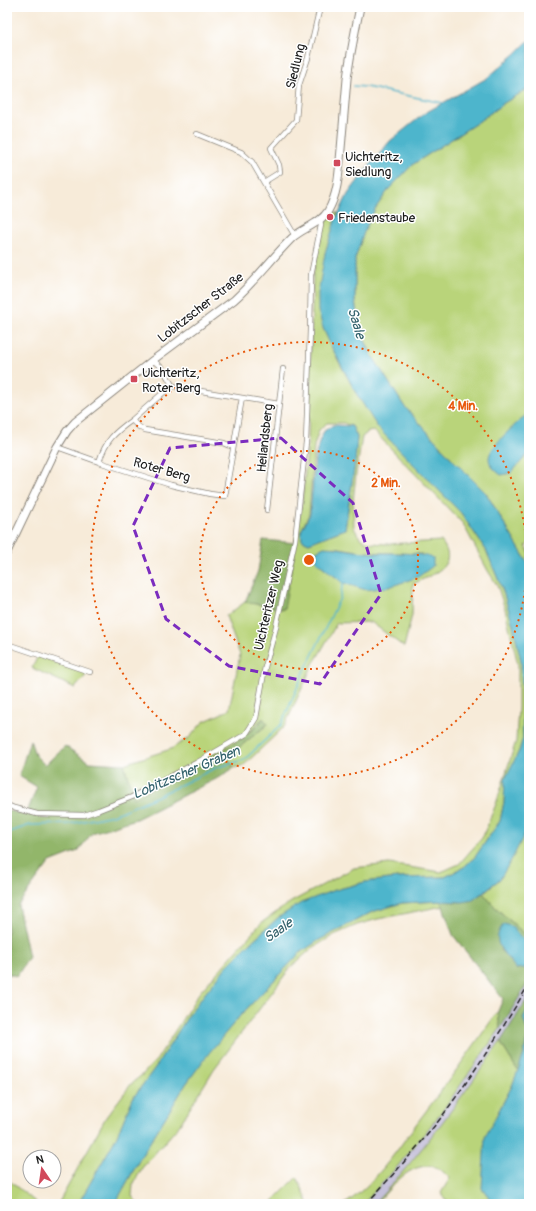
<svg xmlns="http://www.w3.org/2000/svg" width="536" height="1211" font-family="Pangolin,sans-serif">
<style>
.industrial{fill:#c5c0da}
.green{fill:#b9d47a;stroke:#6a784b;fill-rule:evenodd}
.forest{fill:#92b66a;stroke:#576943}
.water{fill:#4eb5cc;stroke:#356874}
.lines{fill:none;stroke-linecap:round;stroke-linejoin:round}
.stream{stroke:#4eb5cc;stroke-width:1.5}
.street-casing{stroke:#8a847a;stroke-width:6}
.secondary-casing{stroke:#8a847a;stroke-width:9}
.street{stroke:#fff;stroke-width:4.5}
.secondary{stroke:#fff;stroke-width:7}
.rail{stroke:#1c1c1c;stroke-width:1.5;stroke-dasharray:6 3;stroke-linecap:butt}
.marked{fill:none;stroke:#7b2cbf;stroke-width:3;stroke-dasharray:8 5;stroke-linejoin:round}
.ring{fill:none;stroke:#e8590c;stroke-width:2;stroke-dasharray:2 4}
.poi-dot{fill:#d1495b;stroke:#fff;stroke-width:1.5}
.labels{text-anchor:middle;stroke-width:3;stroke-linejoin:round;paint-order:stroke}
.street-label{font-size:13px;fill:#1c1c1c;stroke:#fff}
.poi-label{font-size:13px;fill:#1c1c1c;stroke:#fff;text-anchor:start}
.water-label{font-size:14px;font-style:italic;fill:#32616b;stroke:#fff}
.centre{fill:#e8590c;stroke:#fff;stroke-width:2}
.ring-label{font-size:12px;text-anchor:middle;font-weight:bold;fill:#e8590c;stroke:#fff;stroke-width:3;stroke-linejoin:round;paint-order:stroke}
</style>
<rect width="100%" height="100%" fill="#fff"/>
<filter id="ink" filterUnits="userSpaceOnUse"><feTurbulence type="fractalNoise" baseFrequency=".025" numOctaves="2"/><feDisplacementMap in="SourceGraphic" scale="8" xChannelSelector="R" yChannelSelector="G"/><feConvolveMatrix kernelMatrix="1 2 1 2 8 2 1 2 1" color-interpolation-filters="sRGB"/></filter>
<filter id="wash" filterUnits="userSpaceOnUse"><feTurbulence type="fractalNoise" baseFrequency=".012" numOctaves="4" result="noise"/><feDisplacementMap in="SourceGraphic" scale="16" xChannelSelector="R" yChannelSelector="G"/><feGaussianBlur stdDeviation="0.9" result="paint"/><feColorMatrix in="noise" values="0 0 0 0 0 0 0 0 0 0 0 0 0 0 0 0 0 1.4 0 .05"/><feComposite in="paint" operator="in"/></filter>
<g filter="url(#wash)">
<rect width="100%" height="100%" fill="#f7ebd9"/>
<path class="industrial" d="M 529,981 L 529,996 L 501,1041 L 444,1122 L 402,1172 L 374,1204 L 363,1204 L 397,1167 L 438,1117 L 500,1029 Z"/>
<path class="green" d="M 529,88 L 529,412 L 493,448 L 511,472 L 529,453 L 529,543 L 526,546 L 529,552 L 529,565 L 486,493 L 453,460 L 404,406 L 371,354 L 359,327 L 355,301 L 355,259 L 364,232 L 375,209 L 389,189 L 412,165 L 478,122 L 504,103 Z
M 330,211 L 338,213 L 325,253 L 323,328 L 339,362 L 356,393 L 461,513 L 486,550 L 503,591 L 513,625 L 521,661 L 523,738 L 519,751 L 506,779 L 504,802 L 500,821 L 475,857 L 464,867 L 445,877 L 398,878 L 365,882 L 332,891 L 318,897 L 279,917 L 251,942 L 226,967 L 192,1010 L 157,1065 L 133,1098 L 115,1140 L 78,1204 L 58,1204 L 106,1117 L 132,1083 L 143,1074 L 157,1059 L 199,993 L 261,923 L 291,902 L 354,868 L 389,864 L 441,872 L 459,864 L 482,838 L 496,804 L 516,741 L 518,708 L 518,665 L 505,609 L 497,585 L 488,571 L 463,524 L 374,431 L 368,432 L 362,437 L 356,474 L 353,501 L 354,528 L 360,538 L 370,543 L 387,544 L 441,541 C 461,566 431,575 413,584 L 412,615 L 404,647 L 371,622 L 337,623 L 317,658 L 314,662 L 284,727 L 244,765 L 234,768 L 227,757 L 267,725 L 263,718 L 240,740 L 134,798 L 124,764 L 171,749 L 190,737 L 203,722 L 229,710 L 240,655 L 226,616 L 245,602 L 283,609 L 302,502 L 308,442 L 313,275 L 325,218 ZM 327,423 L 343,423 L 352,426 L 357,437 L 355,463 L 345,529 L 309,543 L 302,540 L 301,531 L 309,514 L 314,446 L 319,430 ZM 334,547 L 364,552 L 422,554 L 343,583 L 316,561 Z
M 38,656 L 88,673 L 75,688 L 32,668 Z
M 529,823 L 529,938 L 495,907 L 483,893 L 500,879 Z
M 441,901 L 443,906 L 378,919 L 357,925 L 334,935 L 311,949 L 290,968 L 264,1003 L 214,1069 L 179,1126 L 142,1168 L 133,1185 L 132,1196 L 138,1204 L 115,1204 L 142,1155 L 186,1084 L 208,1053 L 239,1017 L 300,953 L 319,940 L 372,912 L 402,903 Z
M 498,1011 L 500,1029 L 438,1117 L 397,1167 L 363,1204 L 345,1204 C 374,1184 394,1155 414,1127 C 443,1089 471,1050 498,1011 Z
M 501,1041 L 502,1045 L 518,1071 L 512,1086 L 497,1114 L 482,1188 L 494,1204 L 449,1204 L 441,1193 L 450,1178 C 446,1175 440,1168 435,1167 C 409,1161 391,1188 376,1204 L 374,1204 C 422,1153 461,1098 501,1041 Z
M 297,1177 L 309,1204 L 270,1204 Z
M 7,1179 L 38,1204 L 7,1204 Z"/>
<path class="forest" d="M 263,540 L 296,543 L 284,609 L 245,602 L 258,571 Z
M 263,718 L 268,724 L 227,757 L 234,768 L 216,779 L 136,819 L 92,833 L 78,851 L 50,862 L 18,905 L 29,957 L 17,976 L 7,974 L 7,810 L 26,815 L 37,787 L 19,776 L 30,740 L 35,755 L 45,765 L 65,746 L 89,762 L 124,764 L 134,798 L 240,740 L 258,725 Z
M 483,893 L 495,907 L 529,938 L 529,946 L 523,938 L 500,950 L 508,957 L 516,969 L 525,968 L 529,963 L 529,981 L 500,1029 L 498,1011 L 503,999 L 453,935 L 441,901 C 460,902 466,904 483,893 Z
M 529,996 L 529,1007 L 523,1018 L 528,1033 L 524,1054 L 518,1071 L 502,1045 L 501,1041 Z"/>
<path class="water" d="M 529,40 L 529,88 L 504,103 L 478,122 L 412,165 L 389,189 L 375,209 L 364,232 L 355,259 L 355,301 L 359,327 L 371,354 L 404,406 L 453,460 L 486,493 L 529,565 L 529,823 L 528,827 L 513,857 L 500,879 L 473,900 L 463,902 L 440,901 L 402,903 L 372,912 L 319,940 L 300,953 L 239,1017 L 209,1053 L 186,1084 L 142,1155 L 115,1204 L 78,1204 L 115,1140 L 133,1098 L 157,1065 L 192,1010 L 226,967 L 251,942 L 279,917 L 301,903 L 332,891 L 365,882 L 398,878 L 445,877 L 464,867 L 475,857 L 500,821 L 504,802 L 505,779 L 519,751 L 523,738 L 521,661 L 513,625 L 503,591 L 486,550 L 461,513 L 378,428 L 356,393 L 330,344 L 323,328 L 318,311 L 318,293 L 325,253 L 335,221 L 348,194 L 365,171 L 390,141 L 425,113 L 487,78 L 515,54 Z
M 529,412 L 529,453 L 511,473 L 501,475 C 496,471 489,466 489,458 C 489,446 520,421 529,412 Z
M 333,425 L 352,426 L 357,437 L 355,463 L 345,529 L 309,543 L 302,540 L 301,531 L 310,514 L 315,459 L 319,442 L 324,431 Z
M 324,547 C 338,547 351,551 364,552 C 387,555 411,550 433,558 L 433,566 L 418,577 L 389,587 L 366,590 L 343,583 L 316,561 L 316,551 Z
M 504,924 L 511,926 L 529,946 L 529,963 L 525,968 L 516,969 C 506,954 488,942 504,924 Z
M 529,1007 L 529,1154 L 528,1159 L 529,1163 L 529,1204 L 494,1204 L 482,1188 L 485,1137 L 512,1086 L 524,1054 L 528,1033 L 523,1018 Z"/>
<g class="lines">
<path class="stream" d="M 353,86 L 366,87 L 443,103
M 7,833 L 30,825 L 69,824 L 113,815 L 158,796 L 215,768 L 244,760 L 281,725 L 304,672 L 340,598 L 343,583"/>
</g>
</g>
<g filter="url(#ink)">
<g class="lines">
<g class="street-casing">
<path id="street" d="M 197,134 L 241,152 L 252,162 L 295,236
M 264,182 L 280,172 L 279,165 L 271,148 L 296,120 L 299,85 L 308,58 L 320,7
M 153,360 L 163,369 L 172,385 L 177,387 L 279,404
M 172,385 L 132,420 C 136,425 139,428 145,430 L 224,443 L 233,447
M 132,420 C 114,433 106,440 99,462 L 171,485 L 210,494 L 225,496 L 242,398
M 57,447 L 99,462
M 267,510 L 283,369
M 7,644 L 90,672
M 7,805 L 14,808 L 37,814 L 84,815 L 99,810 L 132,797 L 196,763 L 246,734 L 256,718 L 265,667 L 275,631 L 295,540 L 306,442 L 310,330 L 311,275 L 321,225 L 320,219"/>
</g>
<g class="secondary-casing">
<path id="secondary" d="M 7,552 L 57,447 L 67,431 L 75,422 L 153,360 L 234,300 C 255,281 272,258 292,238 C 303,228 320,224 328,211 C 339,192 339,169 341,149 C 343,125 345,102 347,79 C 350,55 355,31 360,7"/>
</g>
<use href="#street" class="street"/>
<use href="#secondary" class="secondary"/>
<path class="rail" d="M 366,1204 C 392,1176 417,1148 440,1119 C 472,1076 502,1030 529,984"/>
</g>
</g>
<path class="marked" d="M 281,438 L 353,503 L 381,594 L 320,684 L 229,666 L 166,619 L 133,526 L 170,448 Z"/>
<g class="ring">
<circle cx="309" cy="560" r="109"/>
<circle cx="309" cy="560" r="218"/>
</g>
<g class="poi-dot">
<rect x="333" y="159" width="8" height="8" rx="2"/>
<circle cx="330" cy="217" r="4"/>
<rect x="130" y="375" width="8" height="8" rx="2"/>
</g>
<g class="labels">
<g class="street-label">
<text transform="translate(295 66) rotate(-76)" y="5">Siedlung</text>
<text transform="translate(200 307) rotate(-38)" y="5">Lobitzscher Straße</text>
<text transform="translate(264 438) rotate(-84)" y="5">Heilandsberg</text>
<text transform="translate(162 469) rotate(16)" y="5">Roter Berg</text>
<text transform="translate(268 605) rotate(-77)" y="5">Uichteritzer Weg</text>
</g>
<g class="poi-label">
<text x="345" y="161">Uichteritz,<tspan x="345" dy="15">Siedlung</tspan></text>
<text x="338" y="222">Friedenstaube</text>
<text x="142" y="377">Uichteritz,<tspan x="142" dy="15">Roter Berg</tspan></text>
</g>
<g class="water-label">
<text transform="translate(357 323) rotate(73)" y="5">Saale</text>
<text transform="translate(186 772) rotate(-23)" y="5">Lobitzscher Graben</text>
<text transform="translate(278 930) rotate(-35)" y="5">Saale</text>
</g>
</g>
<circle cx="309" cy="560" r="6" class="centre"/>
<g class="ring-label">
<text x="463" y="410">4 Min.</text>
<text x="386" y="487">2 Min.</text>
</g>
<rect width="536" height="1211" fill="none" stroke="#fff" stroke-width="24"/>
<g transform="translate(42 1169) rotate(347)"><circle r="19" fill="#ffffff" stroke="#a4a4a4"/>
<path d="M0-3L7 15L0 10L-7 15Z" fill="#d1495b"/>
<text y="-6" font-size="11" font-weight="bold" text-anchor="middle" fill="#1c1c1c">N</text>
</g>
</svg>
